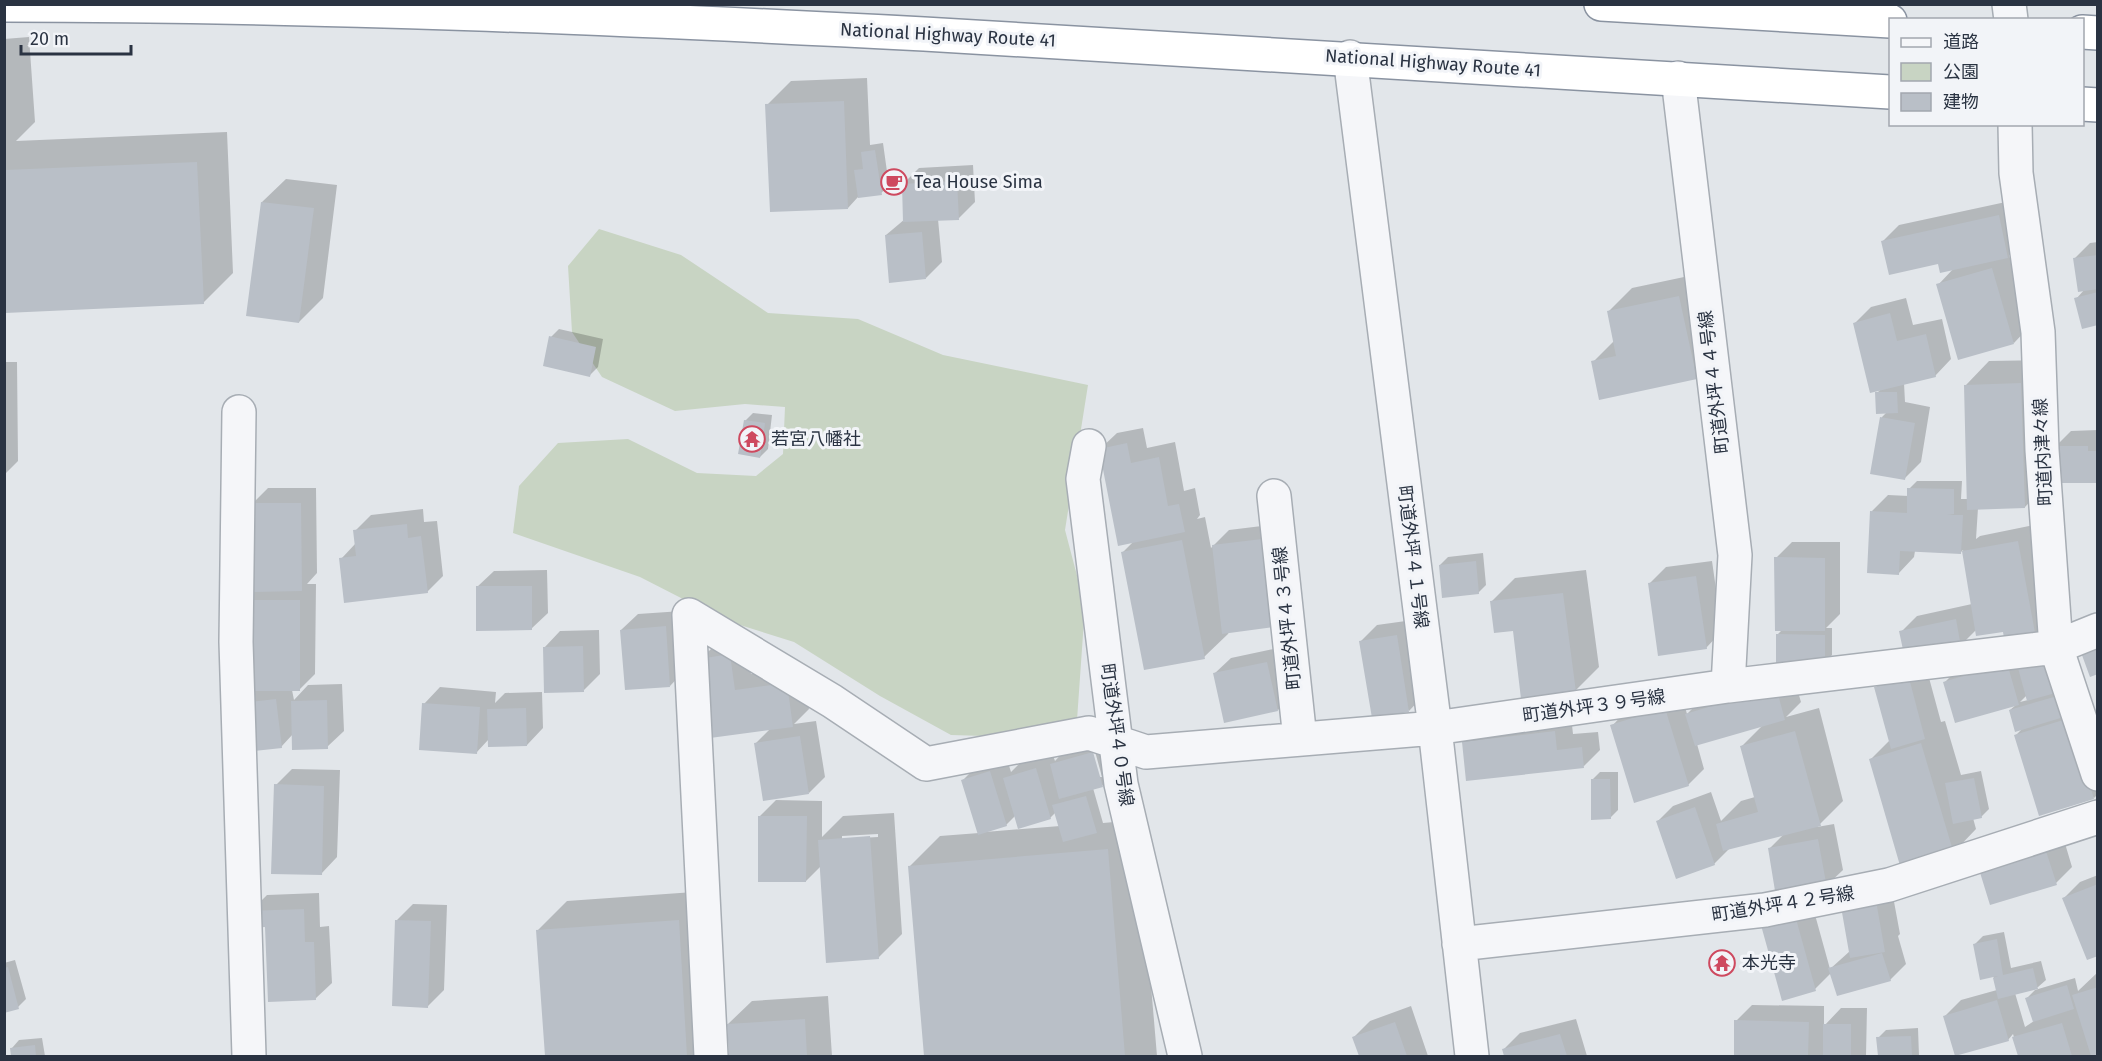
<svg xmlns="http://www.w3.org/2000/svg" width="2102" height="1061" font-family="'Fira Sans','Noto Sans JP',sans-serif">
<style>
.green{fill:#c8d4c3}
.shadow{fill:#0003;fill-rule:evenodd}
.building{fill:#b9bfc7}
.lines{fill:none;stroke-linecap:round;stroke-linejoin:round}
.minor-casing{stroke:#a7adb4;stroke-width:36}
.highway-casing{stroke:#8a93a1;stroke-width:36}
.minor{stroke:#f5f6f9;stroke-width:33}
.highway{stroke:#fff;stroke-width:33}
.labels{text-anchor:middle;stroke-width:6;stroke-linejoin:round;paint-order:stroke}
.street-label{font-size:18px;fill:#2a3342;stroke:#f2f4f8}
.poi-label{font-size:18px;fill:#2a3342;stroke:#f2f4f8;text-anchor:start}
</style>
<rect width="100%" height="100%" fill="#e2e6ea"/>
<path class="green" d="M 599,229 L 681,255 L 768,313 L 858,319 L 943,355 L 1088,385 L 1065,530 L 1085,606 L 1077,720 L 1017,737 L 951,735 L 880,696 L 794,642 L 724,620 L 640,577 L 513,533 L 519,486 L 558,443 L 628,439 L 697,473 L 756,476 L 783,454 L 785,407 L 745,404 L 675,411 L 602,377 L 572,332 L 568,266 Z"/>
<path class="shadow" d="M 29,37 L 35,122 L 16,141 L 227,132 L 233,273 L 203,303 L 4,311 L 4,39 Z
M 867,78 L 870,145 L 883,143 L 889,186 L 881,193 L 858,197 L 848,208 L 767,105 L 791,81 Z
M 973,165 L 975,202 L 959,218 L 938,219 L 942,262 L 926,278 L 886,235 L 905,219 L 903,184 L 919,168 Z
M 286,179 L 337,185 L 323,298 L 299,322 L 262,202 Z
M 2015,200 L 2024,241 L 2009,255 L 2030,326 L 2014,343 L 1938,285 L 1954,268 L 1883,241 L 1899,225 Z
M 2098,242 L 2098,324 L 2076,299 L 2085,289 L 2074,259 L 2090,243 Z
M 1703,273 L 1720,354 L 1696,378 L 1593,362 L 1614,341 L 1608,312 L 1632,288 Z
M 1906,298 L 1913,325 L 1942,319 L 1951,359 L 1935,376 L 1904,383 L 1905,402 L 1930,407 L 1921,462 L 1905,478 L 1872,473 L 1882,417 L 1887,412 L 1877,393 L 1881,389 L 1855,323 L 1871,307 Z
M 559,329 L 603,339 L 598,367 L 590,375 L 551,337 Z
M 2098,346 L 2098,371 L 2096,348 Z
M 2044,360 L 2048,483 L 2025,507 L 1978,508 L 1976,539 L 1980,536 L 2034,525 L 2051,621 L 2035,637 L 2004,630 L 1976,630 L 1960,646 L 1901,632 L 1917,616 L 1972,604 L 1963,550 L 1960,553 L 1915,551 L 1914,557 L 1898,574 L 1872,511 L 1888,495 L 1909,496 L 1909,489 L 1917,481 L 1962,481 L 1961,499 L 1969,499 L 1966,385 L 1989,361 Z
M 4,362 L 17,362 L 18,461 L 4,475 Z
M 753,413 L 772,415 L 768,449 L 760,457 L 745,421 Z
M 1143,428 L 1147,448 L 1175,442 L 1184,491 L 1195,488 L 1200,515 L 1197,519 L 1205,517 L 1211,548 L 1229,530 L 1277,524 L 1228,634 L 1204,657 L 1123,552 L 1134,541 L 1100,449 L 1117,433 Z
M 2098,430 L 2098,481 L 2055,447 L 2071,431 Z
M 268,488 L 316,488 L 317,573 L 307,584 L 316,584 L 315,674 L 299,690 L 292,690 L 294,700 L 308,685 L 342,684 L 344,731 L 327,747 L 293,734 L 281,747 L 242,703 L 255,690 L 245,600 L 255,590 L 252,504 Z
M 423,509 L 424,522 L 437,521 L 443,576 L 427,592 L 341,559 L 356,543 L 355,531 L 371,515 Z
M 1792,542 L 1840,542 L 1840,614 L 1826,628 L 1832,628 L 1832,655 L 1824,663 L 1778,634 L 1782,630 L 1776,558 Z
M 1483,553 L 1486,585 L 1478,593 L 1440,565 L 1448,557 Z
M 1712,561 L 1722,631 L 1706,648 L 1650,583 L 1666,567 Z
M 547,570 L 548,613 L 531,629 L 477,587 L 494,571 Z
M 1586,570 L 1599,667 L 1575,691 L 1514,629 L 1491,602 L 1515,578 Z
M 682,611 L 686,669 L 670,686 L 621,630 L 638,614 Z
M 1413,620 L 1425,694 L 1409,711 L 1361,641 L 1377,625 Z
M 599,630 L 600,674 L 584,690 L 544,648 L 560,631 Z
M 746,639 L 751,674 L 803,667 L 809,709 L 794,724 L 816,721 L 825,777 L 809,793 L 756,743 L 771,728 L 701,659 L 717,643 Z
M 1283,647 L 1294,694 L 1278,710 L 1214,674 L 1231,658 Z
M 2027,661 L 2098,741 L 2098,794 L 2094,798 L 2016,735 L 2023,728 L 2010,710 L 2017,704 L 1945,682 L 1961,666 ZM 2027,695 L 2028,700 L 2020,702 Z
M 1925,663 L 1941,722 L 1945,721 L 1961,775 L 1981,771 L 1989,809 L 1981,817 L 1973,818 L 1976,829 L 1953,853 L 1871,759 L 1890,740 L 1876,688 L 1892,671 Z
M 1792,672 L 1801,702 L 1786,717 L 1819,708 L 1843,801 L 1817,827 L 1834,824 L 1843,870 L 1826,886 L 1769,849 L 1784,834 L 1731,847 L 1714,864 L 1657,822 L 1673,806 L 1711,792 L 1721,821 L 1741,801 L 1755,797 L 1742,746 L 1763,725 L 1697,744 L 1704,769 L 1688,785 L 1612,726 L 1628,709 L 1681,693 L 1687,714 L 1703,698 Z
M 440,687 L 496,692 L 495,703 L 505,693 L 542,692 L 543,728 L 527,745 L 489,739 L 476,753 L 424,704 Z
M 1571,716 L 1573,734 L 1598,732 L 1600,750 L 1584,766 L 1463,742 L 1479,726 Z
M 1109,737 L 1118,769 L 1102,786 L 1093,788 L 1103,823 L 1137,820 L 1157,1056 L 926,1056 L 910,866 L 940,836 L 979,833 L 963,780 L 979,764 L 1006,756 L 1011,772 L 1021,762 L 1052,753 L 1055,761 L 1067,748 ZM 1093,744 L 1102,777 L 1098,777 L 1090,745 ZM 1056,812 L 1060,826 L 985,832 L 1006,825 L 1015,816 L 1050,818 Z
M 292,769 L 340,770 L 337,857 L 321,874 L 276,785 Z
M 1600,772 L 1618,772 L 1618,810 L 1610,818 L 1592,780 Z
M 776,800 L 822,801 L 822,837 L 843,816 L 894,813 L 902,934 L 878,958 L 821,866 L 806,881 L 760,816 ZM 878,834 L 878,837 L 842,839 L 842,836 Z
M 2061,830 L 2072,867 L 2056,883 L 1991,903 Z
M 2098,875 L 2098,954 L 2064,898 L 2080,882 Z
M 1890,880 L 1900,934 L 1898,936 L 1906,964 L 1890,980 L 1831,973 L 1815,989 L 1761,918 L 1809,893 L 1830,969 L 1850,951 L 1842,902 Z
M 708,891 L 719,1056 L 546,1056 L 537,931 L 567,901 Z
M 319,893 L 320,927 L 329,926 L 332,983 L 315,999 L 267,926 L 251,911 L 267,895 Z
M 413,904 L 447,905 L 444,990 L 428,1006 L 397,920 Z
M 2004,932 L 2011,968 L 2041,961 L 2046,980 L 2038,987 L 2015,993 L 2025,1027 L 2034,1021 L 2027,998 L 2035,990 L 2075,978 L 2078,991 L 2098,972 L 2098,1056 L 2020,1056 L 2013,1034 L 2008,1040 L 1945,1016 L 1961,1000 L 1997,990 L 1993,975 L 1975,944 L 1983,936 Z
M 15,960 L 26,999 L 18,1007 L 4,1011 L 4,963 Z
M 828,996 L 832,1056 L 730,1056 L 728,1024 L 752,1001 Z
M 1752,1005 L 1824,1006 L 1824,1026 L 1841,1008 L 1867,1008 L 1866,1056 L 1735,1056 L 1736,1021 Z
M 1411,1006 L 1428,1056 L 1360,1056 L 1354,1037 L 1370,1021 Z
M 1576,1019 L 1587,1056 L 1505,1056 L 1503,1050 L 1520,1033 Z
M 1918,1028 L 1919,1056 L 1879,1056 L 1878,1038 L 1886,1030 Z
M 42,1038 L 45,1056 L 13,1056 L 12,1048 L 19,1040 Z"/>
<path class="building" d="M 844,101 L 848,209 L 770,212 L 765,104 Z
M 875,150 L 882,195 L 858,198 L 854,170 L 863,169 L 861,152 Z
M 197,162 L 204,304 L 5,313 L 5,170 Z
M 957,181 L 959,220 L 903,222 L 902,184 Z
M 261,202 L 314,208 L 299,323 L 246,316 Z
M 1999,215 L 2008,258 L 1940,273 L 1938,264 L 1889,275 L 1881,241 Z
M 922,232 L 926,279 L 889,283 L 885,235 Z
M 2098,255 L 2098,289 L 2078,292 L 2073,258 Z
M 1992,268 L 2014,344 L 1958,360 L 1936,284 Z
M 2098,292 L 2098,325 L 2082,329 L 2074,298 Z
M 1679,296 L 1697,379 L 1599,400 L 1591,361 L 1616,356 L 1607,311 Z
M 1890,313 L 1897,341 L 1926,334 L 1936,377 L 1870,393 L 1853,323 Z
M 549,336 L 596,347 L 590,377 L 543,366 Z
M 2021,383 L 2025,508 L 1967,510 L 1964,385 Z
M 1875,392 L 1897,392 L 1898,413 L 1876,414 Z
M 1880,417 L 1915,423 L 1905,480 L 1870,474 Z
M 744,420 L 765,423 L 760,458 L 738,454 Z
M 1127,443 L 1131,463 L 1159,457 L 1168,506 L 1179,504 L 1185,532 L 1118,546 L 1099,449 Z
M 2053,446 L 2088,446 L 2088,451 L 2098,451 L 2098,483 L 2055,483 Z
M 1907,488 L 1954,489 L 1954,514 L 1947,515 L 1963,515 L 1961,554 L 1900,551 L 1899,575 L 1867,573 L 1870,511 L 1907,513 Z
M 250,503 L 301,503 L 302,591 L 251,592 Z
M 407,524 L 408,538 L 421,536 L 428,593 L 344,603 L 339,558 L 356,556 L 353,530 Z
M 1262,539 L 1273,627 L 1222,634 L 1212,545 Z
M 1182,540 L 1205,659 L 1144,670 L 1121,552 Z
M 2018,541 L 2036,638 L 2005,644 L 2003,632 L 1976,636 L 1962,551 Z
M 1774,557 L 1825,558 L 1825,631 L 1775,631 Z
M 1476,561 L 1479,594 L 1442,598 L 1439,565 Z
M 1696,576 L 1707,649 L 1658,656 L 1648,583 Z
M 476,586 L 532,586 L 532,630 L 476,631 Z
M 1563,593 L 1576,692 L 1521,699 L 1513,631 L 1494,633 L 1490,601 Z
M 244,600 L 300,600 L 300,691 L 243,691 Z
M 1956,619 L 1961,647 L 1905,659 L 1899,631 Z
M 666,626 L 670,687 L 625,690 L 620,630 Z
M 1776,634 L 1825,635 L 1825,664 L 1776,664 Z
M 1397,635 L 1409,712 L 1372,718 L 1359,641 Z
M 2098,640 L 2098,674 L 2090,677 L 2079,647 Z
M 583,646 L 584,692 L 544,693 L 543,647 Z
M 730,654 L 735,690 L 787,683 L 793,727 L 710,738 L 699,659 Z
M 2051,659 L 2059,692 L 2027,701 L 2018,668 Z
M 1267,662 L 1278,711 L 1224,723 L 1213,673 Z
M 2007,663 L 2019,705 L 1955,723 L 1943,682 Z
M 1909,678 L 1925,739 L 1891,749 L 1874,687 Z
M 1776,687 L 1785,720 L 1695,746 L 1685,714 Z
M 2061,695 L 2067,716 L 2015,732 L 2009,710 Z
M 276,699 L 282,748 L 246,752 L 240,703 Z
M 327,700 L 328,749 L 292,750 L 291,701 Z
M 422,703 L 480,707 L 477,754 L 419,750 Z
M 526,708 L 527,746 L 488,747 L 487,709 Z
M 1665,708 L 1689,786 L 1634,803 L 1610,725 Z
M 2070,718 L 2094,799 L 2039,816 L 2014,735 Z
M 1555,731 L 1557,750 L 1582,747 L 1584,768 L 1466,781 L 1462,742 Z
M 1795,731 L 1821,826 L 1723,851 L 1716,824 L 1758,812 L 1740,746 Z
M 800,736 L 809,794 L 763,801 L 754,743 Z
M 1921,743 L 1954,854 L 1901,869 L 1869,759 Z
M 1093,752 L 1103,787 L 1059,799 L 1050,764 Z
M 1036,768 L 1051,819 L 1018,829 L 1003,778 Z
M 990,771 L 1007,826 L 978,835 L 961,780 Z
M 1974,778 L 1982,818 L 1953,824 L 1945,783 Z
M 1591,779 L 1610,779 L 1611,819 L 1591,820 Z
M 274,784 L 324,786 L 322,875 L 271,874 Z
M 1086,796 L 1097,833 L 1063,842 L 1052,805 Z
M 1695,807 L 1715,865 L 1676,879 L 1656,821 Z
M 758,816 L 807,816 L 806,882 L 758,882 Z
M 870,836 L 879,959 L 826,963 L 818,840 Z
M 1818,839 L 1827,888 L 1776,897 L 1768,848 Z
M 2044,845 L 2057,885 L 1990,905 L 1978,866 Z
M 1108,849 L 1125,1056 L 924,1056 L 908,866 Z
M 2098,884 L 2098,956 L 2087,960 L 2062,898 Z
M 1875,895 L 1885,952 L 1850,958 L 1840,901 Z
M 1793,908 L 1816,991 L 1782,1001 L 1759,918 Z
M 304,909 L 305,942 L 314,942 L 316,1000 L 268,1002 L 265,927 L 250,928 L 249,911 Z
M 395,920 L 431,921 L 428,1008 L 392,1006 Z
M 679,920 L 687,1056 L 545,1056 L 536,930 Z
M 1997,939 L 2003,975 L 2033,968 L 2038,989 L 1998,999 L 1993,978 L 1998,976 L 1980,980 L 1973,944 Z
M 1882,953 L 1891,981 L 1837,996 L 1828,968 Z
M 8,967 L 19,1009 L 4,1013 L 4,968 Z
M 2067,985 L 2074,1009 L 2033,1022 L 2025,998 Z
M 2098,987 L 2098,1056 L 2091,1056 L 2072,995 Z
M 1997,1000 L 2009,1041 L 1955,1056 L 1943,1016 Z
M 805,1019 L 807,1056 L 729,1056 L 727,1024 Z
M 1734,1020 L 1809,1022 L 1808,1056 L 1734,1056 Z
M 1395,1022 L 1407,1056 L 1359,1056 L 1352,1037 Z
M 2062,1023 L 2072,1056 L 2018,1056 L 2012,1037 Z
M 1823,1024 L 1851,1024 L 1851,1056 L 1823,1056 Z
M 1560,1034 L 1567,1056 L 1504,1056 L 1502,1049 Z
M 1911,1036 L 1912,1056 L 1878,1056 L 1876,1037 Z
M 35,1045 L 36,1056 L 11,1056 L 10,1048 Z"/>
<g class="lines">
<g class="minor-casing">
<path id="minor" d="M 2009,4 L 2011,20
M 1350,57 L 1435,728 L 1472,1056
M 1678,78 L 1735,555 L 1728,686
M 2015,124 L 2016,173 L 2038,332 L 2042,450 L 2056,647 L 2098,774
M 239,412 L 236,642 L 249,1056
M 1089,446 L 1083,479 L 1121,784 L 1185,1056
M 1274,496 L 1300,739
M 689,615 L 832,701 L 926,764 L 1089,733 L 1146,752 L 1435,728 L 1728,686 L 2056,647 L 2098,630
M 689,615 L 711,1056
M 1459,944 L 1765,910 L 1889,885 L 2098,817"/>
</g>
<g class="highway-casing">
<path id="highway" d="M 1601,4 L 1890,21
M 4,5 C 311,5 618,18 924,34 C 1247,51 1569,71 1890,92
M 2082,32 L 2098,33
M 2082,104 L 2098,105"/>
</g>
<use href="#minor" class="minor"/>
<use href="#highway" class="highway"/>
</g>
<defs>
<g id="cafe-ring" transform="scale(1.35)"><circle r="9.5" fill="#f2f4f8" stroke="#ce495f" stroke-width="1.5"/><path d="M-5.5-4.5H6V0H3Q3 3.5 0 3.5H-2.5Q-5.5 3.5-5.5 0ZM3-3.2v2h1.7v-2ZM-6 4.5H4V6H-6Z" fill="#ce495f"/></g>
<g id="temple-ring" transform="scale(1.35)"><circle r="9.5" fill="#f2f4f8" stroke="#ce495f" stroke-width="1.5"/><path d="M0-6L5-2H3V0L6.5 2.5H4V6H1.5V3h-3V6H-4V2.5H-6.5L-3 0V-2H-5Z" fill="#ce495f"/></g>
</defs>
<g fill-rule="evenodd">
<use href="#cafe-ring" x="894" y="182"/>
<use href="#temple-ring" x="752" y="439"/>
<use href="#temple-ring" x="1722" y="963"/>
</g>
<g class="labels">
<g class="street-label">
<text transform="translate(948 35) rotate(3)" y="6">National Highway Route 41</text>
<text transform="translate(1433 63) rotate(4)" y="6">National Highway Route 41</text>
<text transform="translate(1714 382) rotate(-97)" y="6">町道外坪４４号線</text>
<text transform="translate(2043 452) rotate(-93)" y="6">町道内津々線</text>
<text transform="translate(1413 557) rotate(83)" y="6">町道外坪４１号線</text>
<text transform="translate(1287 618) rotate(-96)" y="6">町道外坪４３号線</text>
<text transform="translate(1594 706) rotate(-8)" y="6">町道外坪３９号線</text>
<text transform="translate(1117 735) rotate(82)" y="6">町道外坪４０号線</text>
<text transform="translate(1783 904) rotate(-9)" y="6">町道外坪４２号線</text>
</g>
<g class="poi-label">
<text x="914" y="188">Tea House Sima</text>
<text x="771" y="445">若宮八幡社</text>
<text x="1742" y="969">本光寺</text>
</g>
</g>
<rect width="2102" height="1061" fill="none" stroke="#2a3342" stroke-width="12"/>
<rect x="1889" y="18" width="195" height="108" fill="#f2f4f8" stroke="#a2a7af" stroke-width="1.5"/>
<rect x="1901" y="38" width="30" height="9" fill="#f5f6f9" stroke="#a2a7af" stroke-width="1.5"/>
<text x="1943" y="48" font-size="18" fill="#2a3342">道路</text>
<rect x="1901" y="63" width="30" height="18" fill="#c8d4c3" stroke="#a2a7af" stroke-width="1.5"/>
<text x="1943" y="78" font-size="18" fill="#2a3342">公園</text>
<rect x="1901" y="93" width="30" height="18" fill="#b9bfc7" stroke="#a2a7af" stroke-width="1.5"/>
<text x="1943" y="108" font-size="18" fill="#2a3342">建物</text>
<path d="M21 45v9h110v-9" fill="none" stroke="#2a3342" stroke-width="3"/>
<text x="30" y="45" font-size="18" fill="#2a3342" stroke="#f2f4f8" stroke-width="4.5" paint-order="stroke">20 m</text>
</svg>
